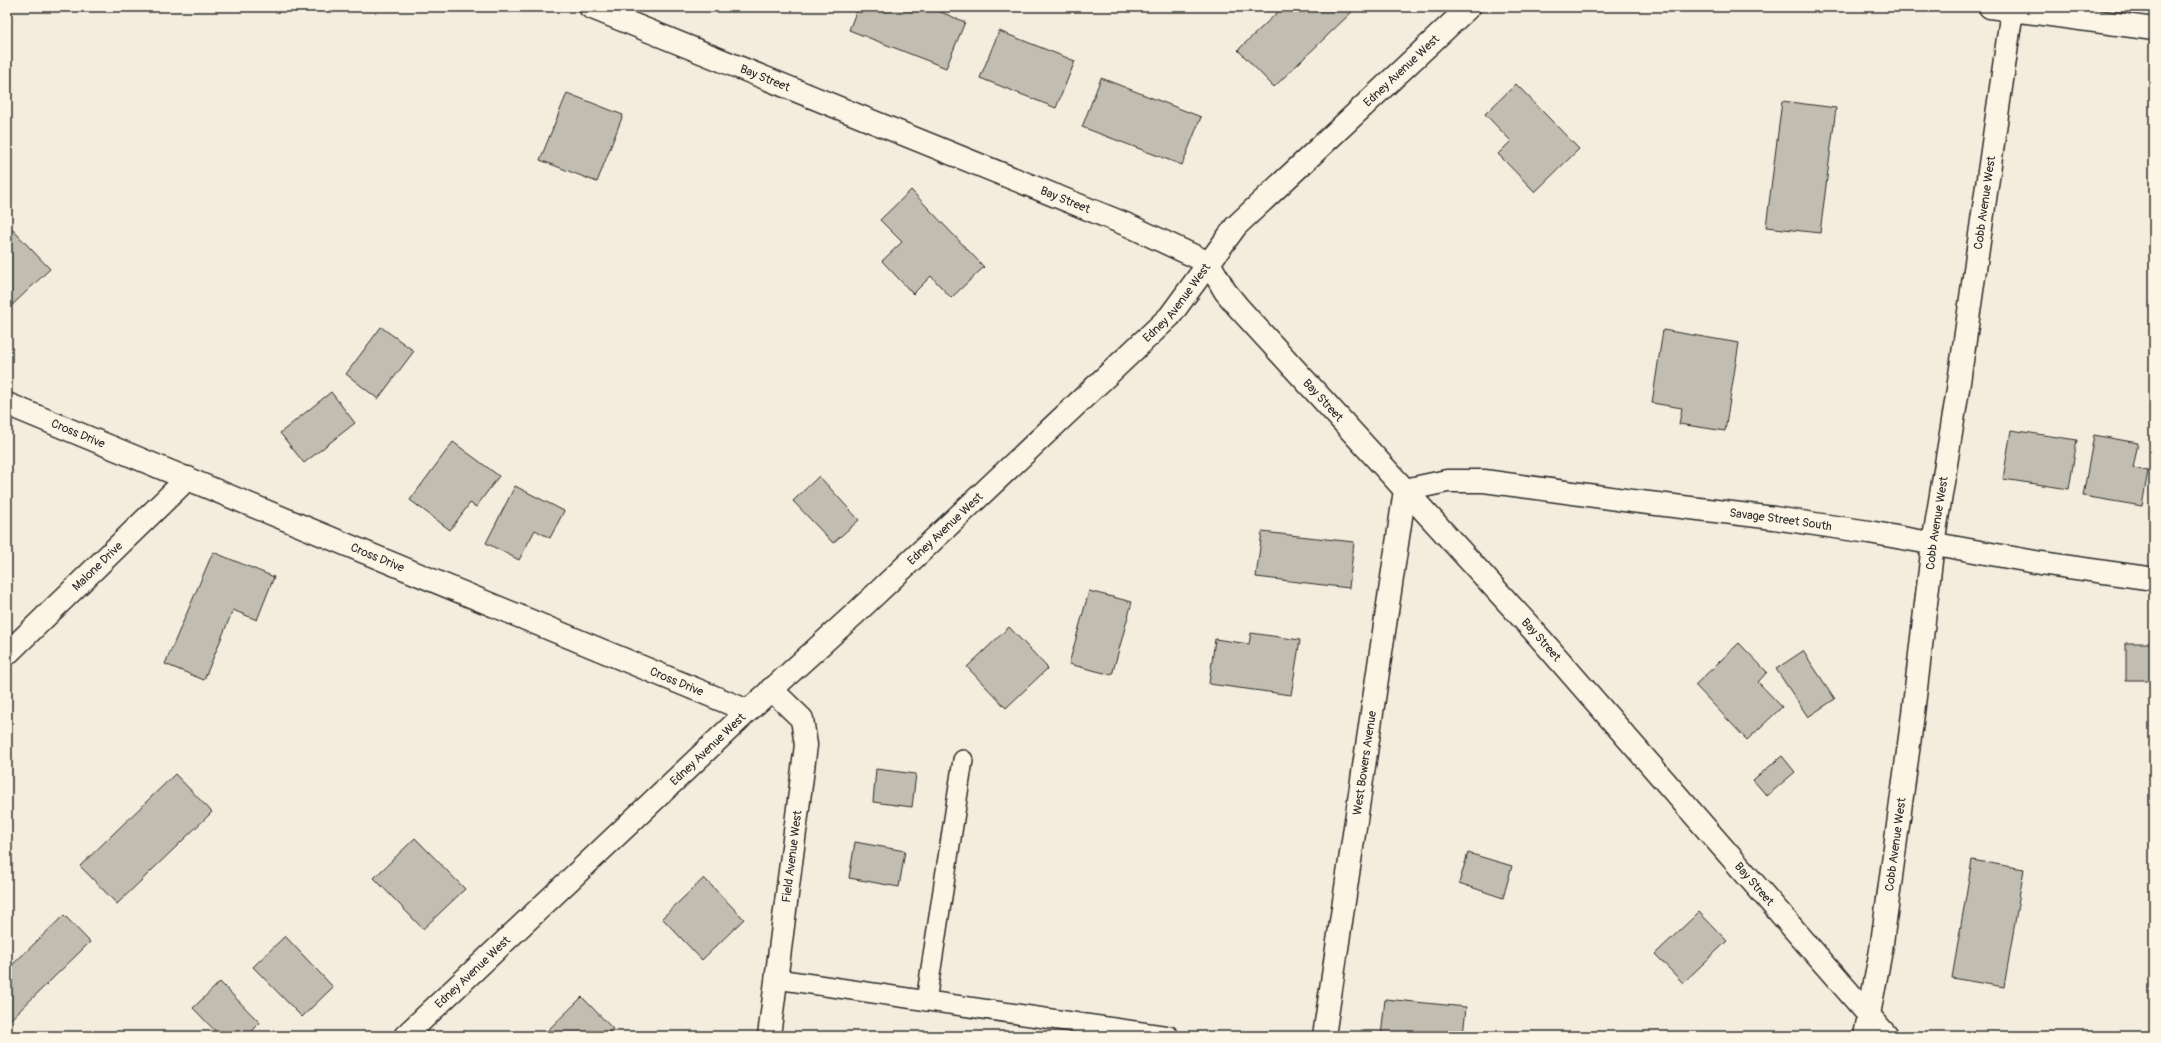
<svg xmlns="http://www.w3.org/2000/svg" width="2161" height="1043" font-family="Pangolin,sans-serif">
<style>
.building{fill:#c2bdb1;stroke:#2b2b2b}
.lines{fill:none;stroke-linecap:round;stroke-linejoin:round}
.lane-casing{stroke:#2b2b2b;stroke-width:22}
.street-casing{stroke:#2b2b2b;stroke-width:25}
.lane{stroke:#fcf5e5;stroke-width:19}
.street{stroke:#fcf5e5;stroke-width:22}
.labels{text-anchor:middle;stroke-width:3.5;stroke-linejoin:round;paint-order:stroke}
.street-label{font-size:12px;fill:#2b2b2b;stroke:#fcf5e5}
</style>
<rect width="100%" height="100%" fill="#f4edde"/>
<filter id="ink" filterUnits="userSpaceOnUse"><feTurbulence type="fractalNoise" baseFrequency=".025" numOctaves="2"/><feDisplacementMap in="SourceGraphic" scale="8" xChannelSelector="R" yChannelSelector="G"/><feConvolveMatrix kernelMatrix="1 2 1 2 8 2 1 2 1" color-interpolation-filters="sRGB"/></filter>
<g filter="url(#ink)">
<path class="building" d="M 858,7 L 929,7 L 965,22 L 946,68 L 849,30 Z
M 1283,7 L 1357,7 L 1274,87 L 1238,50 Z
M 999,31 L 1075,61 L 1056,108 L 980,78 Z
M 1101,78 L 1201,117 L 1182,165 L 1082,127 Z
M 1516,84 L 1579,149 L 1535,192 L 1498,154 L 1511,141 L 1485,114 Z
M 567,93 L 623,115 L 597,182 L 540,160 Z
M 1782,101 L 1836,108 L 1820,233 L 1766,227 Z
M 911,190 L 984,267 L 951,298 L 931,276 L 913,294 L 882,261 L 902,242 L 880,220 Z
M 12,229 L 50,269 L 7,310 L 7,234 Z
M 381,327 L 414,351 L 378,399 L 346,374 Z
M 1663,330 L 1739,343 L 1725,431 L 1679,424 L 1682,408 L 1652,403 Z
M 331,392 L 355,423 L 304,463 L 280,433 Z
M 2011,430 L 2077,440 L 2069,489 L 2003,479 Z
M 2094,435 L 2138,443 L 2133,468 L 2148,471 L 2142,506 L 2083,496 Z
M 453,442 L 499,476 L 476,507 L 470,503 L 450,530 L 410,500 Z
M 819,476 L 859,520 L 833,543 L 793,501 Z
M 515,486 L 564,511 L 550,538 L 535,530 L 519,560 L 486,543 Z
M 1262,532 L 1354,542 L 1349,588 L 1256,577 Z
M 213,552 L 274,577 L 257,620 L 233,610 L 204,680 L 165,664 Z
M 1089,591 L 1132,602 L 1112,675 L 1069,664 Z
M 1009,627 L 1048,668 L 1006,708 L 967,667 Z
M 1251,633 L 1300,640 L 1291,695 L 1209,684 L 1215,639 L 1249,644 Z
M 1739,643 L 1767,672 L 1758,682 L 1782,707 L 1747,740 L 1695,685 Z
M 2126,643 L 2154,643 L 2154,680 L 2126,680 Z
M 1803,651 L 1835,699 L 1808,717 L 1776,669 Z
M 1782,756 L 1795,772 L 1767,796 L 1753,780 Z
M 876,769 L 916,774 L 912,807 L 873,802 Z
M 175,774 L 212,812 L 117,904 L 80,866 Z
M 415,838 L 465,889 L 423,929 L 374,878 Z
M 855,842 L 905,851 L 899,887 L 849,878 Z
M 1468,853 L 1512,866 L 1503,898 L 1459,883 Z
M 1972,860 L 2024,869 L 2004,987 L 1952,978 Z
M 704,878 L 744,919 L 702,960 L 662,918 Z
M 1699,912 L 1727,941 L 1683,983 L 1655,954 Z
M 64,915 L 90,942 L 11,1019 L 7,1015 L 7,970 Z
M 285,936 L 333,987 L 302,1017 L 253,967 Z
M 220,982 L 260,1023 L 247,1036 L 220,1036 L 193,1008 Z
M 582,997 L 613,1029 L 605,1036 L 542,1036 Z
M 1385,999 L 1466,1007 L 1463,1036 L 1381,1036 Z"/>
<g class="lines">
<g class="lane-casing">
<path id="lane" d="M 777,979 L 1169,1036
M 926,1001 L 963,760"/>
</g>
<g class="street-casing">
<g id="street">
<path id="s1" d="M 590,7 L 1130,226 L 1209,263 L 1225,291 L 1238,307 L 1533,630 L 1887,1036"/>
<path d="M 1990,7 L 2154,29"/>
<path id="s2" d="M 7,404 L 748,711"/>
<path id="s3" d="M 7,654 L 188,478"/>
<path id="s4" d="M 405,1036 L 748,711 L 859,610 L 1170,316 L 1236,226 L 1469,7"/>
<path id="s5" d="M 769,1036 L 806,745 L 802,719 L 771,689"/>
<path id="s6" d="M 1324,1036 L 1405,490 L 1447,481 L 1484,481 L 1632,501 L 1774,518 L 1869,532 L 2041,563 L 2154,579"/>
<path id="s7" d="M 1865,1036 L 1881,950 L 1912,722 L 1933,544 L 1957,396 L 2012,10"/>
</g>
</g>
<use href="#lane" class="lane"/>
<use href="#street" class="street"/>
</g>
</g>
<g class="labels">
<g class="street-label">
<text dy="4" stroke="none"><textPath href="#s4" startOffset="1389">Edney Avenue West</textPath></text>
<text dy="4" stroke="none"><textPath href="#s1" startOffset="189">Bay Street</textPath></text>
<text dy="4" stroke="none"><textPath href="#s1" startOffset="513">Bay Street</textPath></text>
<text dy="4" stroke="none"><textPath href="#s7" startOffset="842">Cobb Avenue West</textPath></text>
<text dy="4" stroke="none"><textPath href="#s4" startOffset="1065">Edney Avenue West</textPath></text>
<text dy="4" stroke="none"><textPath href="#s1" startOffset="849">Bay Street</textPath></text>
<text dy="4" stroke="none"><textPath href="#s2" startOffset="77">Cross Drive</textPath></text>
<text dy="4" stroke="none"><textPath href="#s6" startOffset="931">Savage Street South</textPath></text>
<text dy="4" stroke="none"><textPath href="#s7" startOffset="518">Cobb Avenue West</textPath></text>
<text dy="4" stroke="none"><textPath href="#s4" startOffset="741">Edney Avenue West</textPath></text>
<text dy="4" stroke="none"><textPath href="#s2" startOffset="401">Cross Drive</textPath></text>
<text dy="4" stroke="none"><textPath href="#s3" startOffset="126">Malone Drive</textPath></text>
<text dy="4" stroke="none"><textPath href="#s1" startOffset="1173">Bay Street</textPath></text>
<text dy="4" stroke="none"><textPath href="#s2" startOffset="725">Cross Drive</textPath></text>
<text dy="4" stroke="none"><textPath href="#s4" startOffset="417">Edney Avenue West</textPath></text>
<text dy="4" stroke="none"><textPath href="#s6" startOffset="276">West Bowers Avenue</textPath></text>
<text dy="4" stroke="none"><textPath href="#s7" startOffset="194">Cobb Avenue West</textPath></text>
<text dy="4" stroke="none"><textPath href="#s5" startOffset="181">Field Avenue West</textPath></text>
<text dy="4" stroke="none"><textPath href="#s1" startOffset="1497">Bay Street</textPath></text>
<text dy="4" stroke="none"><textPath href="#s4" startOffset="93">Edney Avenue West</textPath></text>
</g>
</g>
<rect width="2161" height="1043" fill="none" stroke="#fcf5e5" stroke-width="24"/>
<rect x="12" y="12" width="2137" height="1019" fill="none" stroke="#2b2b2b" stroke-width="1.5" filter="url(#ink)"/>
</svg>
